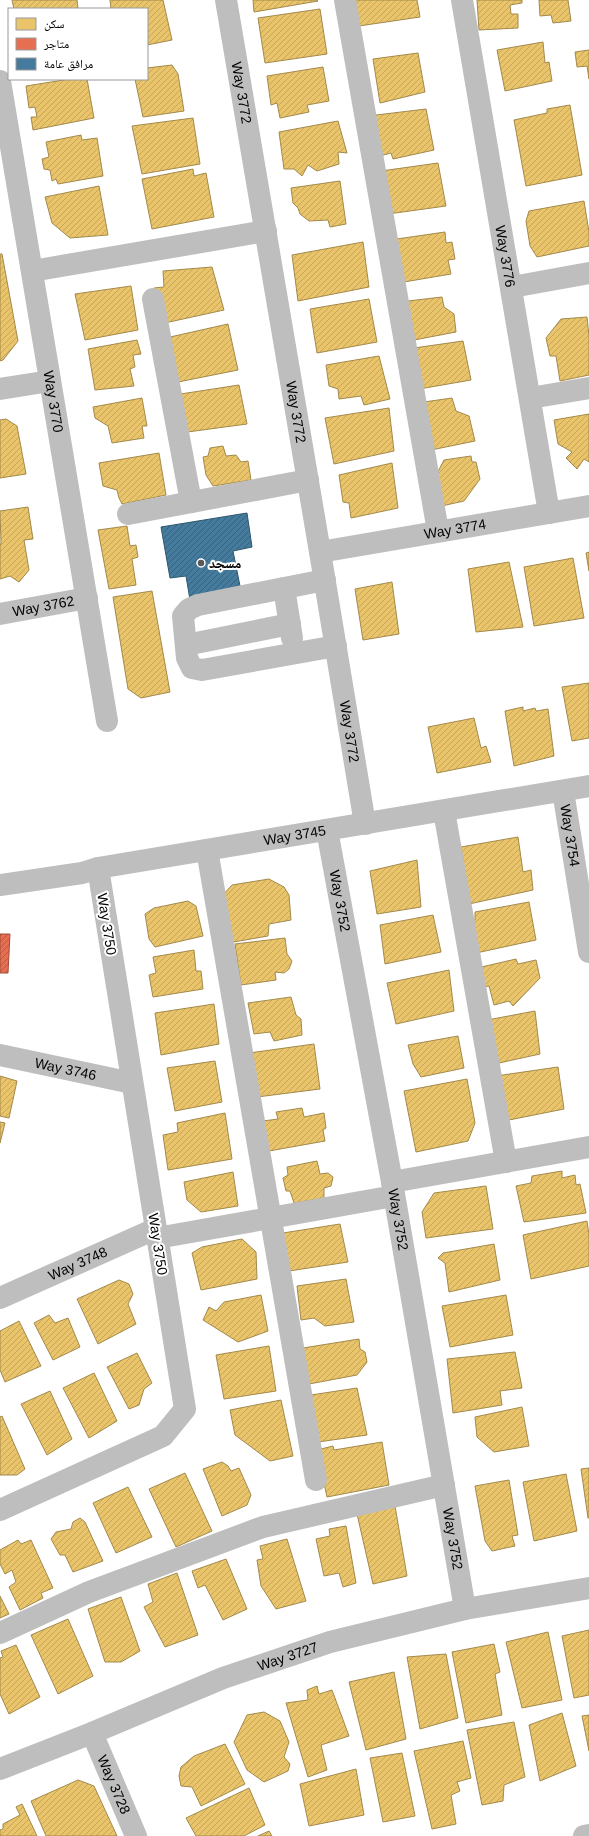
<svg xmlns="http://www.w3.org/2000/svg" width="589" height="1836" font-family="Arial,'Noto Naskh Arabic',sans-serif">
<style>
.homes{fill:url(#homes-hatch);stroke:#a3894a}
.shops{fill:url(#shops-hatch);stroke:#a24e39}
.public{fill:url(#public-hatch);stroke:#30566e}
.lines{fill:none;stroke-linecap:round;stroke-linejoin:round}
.minor{stroke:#bebebe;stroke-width:22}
.poi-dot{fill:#595959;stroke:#fff;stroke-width:1.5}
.labels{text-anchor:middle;stroke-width:4;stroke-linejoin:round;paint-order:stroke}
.street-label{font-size:14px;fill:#000;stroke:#fff}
.poi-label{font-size:14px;font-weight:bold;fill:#000;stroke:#fff;text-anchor:start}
</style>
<defs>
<pattern id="homes-hatch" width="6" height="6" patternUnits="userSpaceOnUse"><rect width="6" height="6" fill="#e9c46a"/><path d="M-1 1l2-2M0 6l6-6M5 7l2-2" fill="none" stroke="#c6a75a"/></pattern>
<pattern id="shops-hatch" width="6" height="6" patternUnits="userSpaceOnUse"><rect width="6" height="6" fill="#e76f51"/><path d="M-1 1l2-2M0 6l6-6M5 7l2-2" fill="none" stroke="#b95941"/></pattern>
<pattern id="public-hatch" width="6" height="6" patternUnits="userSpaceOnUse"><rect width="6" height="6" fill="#457b9d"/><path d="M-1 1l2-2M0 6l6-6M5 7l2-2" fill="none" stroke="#37627e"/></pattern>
</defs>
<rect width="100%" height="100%" fill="#fff"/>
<path class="homes" d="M 12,0 L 77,0 L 78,9 L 14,9 Z
M 110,0 L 163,0 L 172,40 L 147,45 L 147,9 L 111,9 Z
M 253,0 L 317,0 L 318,1 L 254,12 Z
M 348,0 L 417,0 L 420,17 L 352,27 Z
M 477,0 L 522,0 L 522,3 L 510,5 L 511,14 L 518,14 L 518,28 L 479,30 Z
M 539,0 L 568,0 L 571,21 L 553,23 L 551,15 L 540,16 Z
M 320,9 L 327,54 L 265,63 L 258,18 Z
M 543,42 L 545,63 L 549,62 L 552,81 L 505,91 L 497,50 Z
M 589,50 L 589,79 L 587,66 L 577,67 L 575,52 Z
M 418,53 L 425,92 L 380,103 L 373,59 Z
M 172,65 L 178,74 L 184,111 L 143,117 L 135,79 L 147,79 L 147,68 Z
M 323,67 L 329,101 L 307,105 L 309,112 L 280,118 L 277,103 L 271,105 L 267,76 Z
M 70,79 L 87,79 L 94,118 L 33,130 L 31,117 L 37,117 L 35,107 L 29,108 L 26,86 Z
M 570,105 L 582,175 L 526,186 L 514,120 L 547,113 L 547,109 Z
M 426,109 L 434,150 L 393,159 L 391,153 L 376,157 L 368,116 Z
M 193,118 L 200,164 L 142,174 L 132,126 Z
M 338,121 L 347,153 L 338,152 L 339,164 L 317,171 L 308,165 L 302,176 L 294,169 L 284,169 L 279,132 Z
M 81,135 L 82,140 L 97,138 L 103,176 L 58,184 L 56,179 L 52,181 L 50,170 L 44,169 L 42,159 L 49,157 L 46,142 Z
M 438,163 L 446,206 L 388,214 L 381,171 Z
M 193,169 L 194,176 L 206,173 L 214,217 L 152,229 L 142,179 Z
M 340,181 L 346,224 L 330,227 L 328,220 L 309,221 L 300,214 L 298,208 L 293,203 L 291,188 Z
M 99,186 L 108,235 L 70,238 L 52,223 L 45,197 Z
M 584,201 L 589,232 L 589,246 L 537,257 L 530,246 L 526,221 L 529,211 Z
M 445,232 L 446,243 L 452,242 L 455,259 L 448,260 L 451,274 L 398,283 L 390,240 Z
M 363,242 L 369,287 L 298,301 L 292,255 Z
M 0,254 L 2,254 L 18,341 L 3,360 L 0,361 Z
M 212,267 L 224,310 L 160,324 L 154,288 L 164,287 L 163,271 Z
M 131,286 L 138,330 L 85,340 L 75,294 Z
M 442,297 L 444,307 L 454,314 L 456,332 L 414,340 L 408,301 Z
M 369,299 L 377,342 L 317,353 L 310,309 Z
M 587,317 L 589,336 L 589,375 L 560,381 L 556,356 L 550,356 L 546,338 L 561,319 Z
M 228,324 L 238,370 L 178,382 L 170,337 Z
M 137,340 L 141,354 L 133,355 L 135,367 L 130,369 L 134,386 L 95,390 L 88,349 Z
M 463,341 L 471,380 L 419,389 L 414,348 Z
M 379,356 L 390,399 L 364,405 L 361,396 L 339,399 L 338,389 L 329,386 L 326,365 Z
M 239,385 L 247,424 L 180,433 L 174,395 Z
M 142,398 L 147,426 L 142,426 L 144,438 L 112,443 L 108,426 L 95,418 L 93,407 Z
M 452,398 L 456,411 L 469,416 L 475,441 L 431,450 L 424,402 Z
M 389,408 L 394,451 L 334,464 L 325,418 Z
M 589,414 L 589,462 L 584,459 L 577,469 L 566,458 L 572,452 L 558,444 L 554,420 Z
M 6,419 L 17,426 L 26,474 L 0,478 L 0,420 Z
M 223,446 L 226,456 L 236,455 L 241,462 L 248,461 L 251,480 L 213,486 L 206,475 L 203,457 L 208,456 L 210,448 Z
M 159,453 L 166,495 L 122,504 L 119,498 L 117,490 L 103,486 L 99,463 Z
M 471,456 L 472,462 L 476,462 L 480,479 L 464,501 L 437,507 L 432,483 L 444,460 Z
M 392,463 L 398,508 L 351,518 L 349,503 L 343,502 L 339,475 Z
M 28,507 L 33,539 L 24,540 L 29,570 L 19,582 L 10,576 L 0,579 L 0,544 L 1,544 L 0,511 Z
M 127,526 L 130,546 L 136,545 L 138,557 L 132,559 L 136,585 L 109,589 L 98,530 Z
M 589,552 L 589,571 L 586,553 Z
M 573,558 L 584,618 L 534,626 L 524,567 Z
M 509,562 L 523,627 L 476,632 L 468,569 Z
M 392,582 L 399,634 L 363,640 L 355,589 Z
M 152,591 L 170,692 L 141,698 L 128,689 L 113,597 Z
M 589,683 L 589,738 L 572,741 L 562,687 Z
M 523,707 L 523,711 L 535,708 L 536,711 L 548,709 L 554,756 L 514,766 L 505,711 Z
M 474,718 L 481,748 L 486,746 L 491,762 L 437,773 L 428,727 Z
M 518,837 L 523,872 L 531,870 L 533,890 L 469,904 L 461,847 Z
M 417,860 L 421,907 L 377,914 L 370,871 Z
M 269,879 L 284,887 L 289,895 L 291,920 L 269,924 L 268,936 L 228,943 L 220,898 L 232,885 Z
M 188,901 L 196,906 L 203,936 L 155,947 L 149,939 L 145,914 L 154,908 Z
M 529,902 L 536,940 L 476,953 L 469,921 L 475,920 L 475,912 Z
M 433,915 L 441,952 L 385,964 L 380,925 Z
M 285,938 L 287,954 L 292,961 L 289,969 L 284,973 L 275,972 L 276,980 L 241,985 L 235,944 Z
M 194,950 L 196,971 L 201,971 L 203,989 L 153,997 L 149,975 L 156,973 L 153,957 Z
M 516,959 L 518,964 L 536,960 L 540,978 L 513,1006 L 509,1001 L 494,1005 L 489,986 L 481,987 L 477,968 Z
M 449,970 L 454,1011 L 396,1024 L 387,983 Z
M 291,997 L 296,1015 L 301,1019 L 302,1035 L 274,1041 L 270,1032 L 254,1034 L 248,1003 Z
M 214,1004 L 219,1044 L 161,1055 L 155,1013 Z
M 535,1011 L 540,1054 L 490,1065 L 482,1021 Z
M 458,1036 L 464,1068 L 421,1077 L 413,1064 L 408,1045 Z
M 314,1044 L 320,1089 L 257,1097 L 249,1053 Z
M 215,1061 L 222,1102 L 175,1111 L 167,1068 Z
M 558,1067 L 564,1109 L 504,1121 L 496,1076 Z
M 0,1076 L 17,1081 L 9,1118 L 0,1116 Z
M 467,1079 L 475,1123 L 468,1141 L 416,1152 L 404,1091 Z
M 302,1108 L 304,1117 L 324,1113 L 326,1128 L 323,1130 L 325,1141 L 269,1151 L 263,1121 L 278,1119 L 276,1112 Z
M 225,1113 L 232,1159 L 168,1170 L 163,1135 L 178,1132 L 177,1123 Z
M 0,1122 L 5,1123 L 0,1143 Z
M 317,1161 L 320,1174 L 328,1173 L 333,1177 L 331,1186 L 324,1188 L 324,1198 L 294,1203 L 290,1191 L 286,1191 L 283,1178 L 288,1175 L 287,1167 Z
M 562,1171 L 562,1178 L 575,1175 L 576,1185 L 580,1184 L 586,1213 L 524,1222 L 516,1186 L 531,1183 L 532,1176 Z
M 233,1172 L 238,1206 L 201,1212 L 187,1200 L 184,1182 Z
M 486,1186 L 493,1229 L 426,1238 L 422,1212 L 434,1193 Z
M 587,1221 L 589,1235 L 589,1266 L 531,1279 L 523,1235 Z
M 340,1224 L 348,1262 L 289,1271 L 283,1233 Z
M 242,1239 L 256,1252 L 257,1279 L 201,1290 L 192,1253 L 202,1247 Z
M 494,1244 L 500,1280 L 449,1292 L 445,1263 L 438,1258 L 443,1253 Z
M 346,1279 L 354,1322 L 325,1326 L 314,1318 L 301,1320 L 297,1286 Z
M 119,1280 L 129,1284 L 133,1294 L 128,1304 L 136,1324 L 98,1344 L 77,1299 Z
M 261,1295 L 268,1331 L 238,1342 L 203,1320 L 209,1307 L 216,1311 L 224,1302 Z
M 506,1295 L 513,1335 L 450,1347 L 442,1306 Z
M 49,1315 L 55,1323 L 68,1318 L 80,1347 L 53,1360 L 34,1323 Z
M 19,1321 L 41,1366 L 5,1382 L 0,1370 L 0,1331 Z
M 359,1339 L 360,1349 L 365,1352 L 367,1362 L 357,1375 L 309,1384 L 303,1348 Z
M 269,1346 L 276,1391 L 224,1399 L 216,1355 Z
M 515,1352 L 522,1388 L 500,1391 L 502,1405 L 453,1413 L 447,1359 Z
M 137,1353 L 152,1383 L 144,1389 L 139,1405 L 129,1409 L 107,1367 Z
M 94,1373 L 117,1421 L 89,1438 L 63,1388 Z
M 357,1388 L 367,1435 L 318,1442 L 311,1395 Z
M 50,1391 L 72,1439 L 47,1455 L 21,1404 Z
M 281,1400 L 293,1456 L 270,1461 L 235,1435 L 230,1410 Z
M 522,1407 L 529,1446 L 494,1452 L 477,1437 L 475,1417 Z
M 2,1416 L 25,1469 L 17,1475 L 0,1475 L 0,1417 Z
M 382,1442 L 389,1485 L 327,1497 L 320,1465 L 313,1451 L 333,1446 L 334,1450 Z
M 222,1462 L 228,1466 L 231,1471 L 239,1468 L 251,1495 L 247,1505 L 222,1516 L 203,1469 Z
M 589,1468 L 589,1518 L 588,1518 L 581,1469 Z
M 185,1473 L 212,1531 L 176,1547 L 149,1489 Z
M 566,1474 L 577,1531 L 534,1541 L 523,1482 Z
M 509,1480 L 518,1535 L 512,1536 L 515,1546 L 492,1551 L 485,1541 L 475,1486 Z
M 128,1487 L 152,1537 L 116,1553 L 93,1503 Z
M 395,1506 L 407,1576 L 373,1584 L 357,1514 Z
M 80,1518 L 85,1522 L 103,1561 L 73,1572 L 65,1555 L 60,1555 L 51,1539 L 56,1532 L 71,1529 L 73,1522 Z
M 346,1526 L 356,1583 L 343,1587 L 339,1573 L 324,1576 L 316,1539 L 330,1536 L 329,1529 Z
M 287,1539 L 306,1601 L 276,1609 L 261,1586 L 257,1560 L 263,1559 L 260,1546 Z
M 18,1540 L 21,1544 L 31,1540 L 53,1588 L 41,1593 L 43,1598 L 20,1610 L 9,1587 L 16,1582 L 12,1570 L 5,1574 L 0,1564 L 0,1550 Z
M 226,1559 L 247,1609 L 223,1620 L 205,1585 L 198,1588 L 192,1571 Z
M 177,1573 L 198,1635 L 165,1647 L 144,1607 L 153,1602 L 148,1584 Z
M 0,1596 L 9,1614 L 0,1618 Z
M 121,1597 L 140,1651 L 121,1662 L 105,1662 L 88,1609 Z
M 68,1619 L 93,1676 L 58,1694 L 31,1635 Z
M 589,1630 L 589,1695 L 574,1698 L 562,1636 Z
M 548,1632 L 562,1700 L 522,1708 L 506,1642 Z
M 494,1644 L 500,1672 L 495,1674 L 502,1715 L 466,1723 L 452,1652 Z
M 16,1645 L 40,1697 L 9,1714 L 0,1694 L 0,1658 L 3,1657 L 1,1651 Z
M 446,1654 L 458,1718 L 420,1729 L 407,1657 Z
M 394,1672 L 406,1739 L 366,1750 L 349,1682 Z
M 317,1686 L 319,1694 L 332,1690 L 349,1736 L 321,1745 L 327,1770 L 308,1777 L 286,1703 L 308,1700 L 307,1690 Z
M 264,1712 L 280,1721 L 289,1742 L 284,1757 L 290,1764 L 288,1771 L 264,1782 L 247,1770 L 234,1742 L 247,1715 Z
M 562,1713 L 576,1766 L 540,1781 L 529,1725 Z
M 589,1715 L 589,1751 L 582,1716 Z
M 514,1722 L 525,1777 L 504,1785 L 503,1801 L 482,1805 L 467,1730 Z
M 463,1741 L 471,1778 L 457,1782 L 460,1791 L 451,1795 L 456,1824 L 432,1829 L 414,1751 Z
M 225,1744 L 245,1784 L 201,1806 L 192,1787 L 181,1786 L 179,1776 L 181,1767 L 194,1756 Z
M 402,1753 L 415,1816 L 383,1822 L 370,1758 Z
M 356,1769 L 364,1815 L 309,1826 L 300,1784 Z
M 78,1780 L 94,1786 L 117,1836 L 46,1836 L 31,1801 Z
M 249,1788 L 265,1825 L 244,1836 L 196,1836 L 186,1818 Z
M 22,1804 L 37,1836 L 0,1836 L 0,1830 L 3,1829 L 3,1824 L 20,1815 L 16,1807 Z
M 269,1831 L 272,1836 L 258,1836 Z"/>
<path class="shops" d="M 0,934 L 10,934 L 8,973 L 0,973 Z"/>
<path class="public" d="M 247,513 L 252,547 L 233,551 L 241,591 L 190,600 L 186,576 L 170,578 L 161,527 Z"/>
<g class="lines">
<g class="minor">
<path id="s1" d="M 226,0 L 320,552 L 365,824"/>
<path d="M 345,0 L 438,531"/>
<path id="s2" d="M 462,0 L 549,513"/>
<path id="s3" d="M 0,81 L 107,721"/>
<path d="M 32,271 L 266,231"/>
<path d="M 512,287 L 589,273"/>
<path d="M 153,299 L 191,502"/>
<path d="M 0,389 L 50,381"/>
<path d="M 530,398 L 589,388"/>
<path d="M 128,514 L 308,480"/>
<path id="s4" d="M 320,552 L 589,506"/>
<path d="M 325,580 L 198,605 L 189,609 L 183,616 L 187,658 L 192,668 L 202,670 L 336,646"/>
<path d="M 284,588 L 292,638"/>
<path id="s5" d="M 0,614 L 87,598"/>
<path d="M 186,645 L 290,624"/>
<path id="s6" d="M 563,791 L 589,952"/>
<path d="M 444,811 L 506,1162"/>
<path id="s7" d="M 327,830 L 392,1182 L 465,1609"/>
<path d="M 207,850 L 316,1480"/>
<path id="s8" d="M 0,885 L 82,873 L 98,868 L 589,786"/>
<path id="s9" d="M 0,1055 L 132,1083"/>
<path d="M 392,1182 L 589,1147"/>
<path d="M 157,1238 L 394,1196"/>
<path id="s10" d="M 0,1298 L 155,1229"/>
<path d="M 0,1510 L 163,1436 L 185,1409 L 98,868"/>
<path d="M 0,1633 L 89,1592 L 263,1527 L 444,1485"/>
<path id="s11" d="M 92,1733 L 136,1836"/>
<path id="s12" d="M 0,1769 L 92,1733 L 223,1678 L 330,1642 L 465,1609 L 589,1588"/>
<path d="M 584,1836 L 589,1835"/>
</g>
</g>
<circle class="poi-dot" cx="201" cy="563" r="4"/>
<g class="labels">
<g class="street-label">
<text dy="5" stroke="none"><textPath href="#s1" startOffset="94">Way 3772</textPath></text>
<text dy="5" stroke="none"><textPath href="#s2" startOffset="260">Way 3776</textPath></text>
<text dy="5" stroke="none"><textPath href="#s3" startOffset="325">Way 3770</textPath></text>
<text dy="5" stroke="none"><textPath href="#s1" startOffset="418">Way 3772</textPath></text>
<text dy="5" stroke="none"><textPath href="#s4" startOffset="137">Way 3774</textPath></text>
<text dy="5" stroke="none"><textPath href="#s5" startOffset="44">Way 3762</textPath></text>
<text dy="5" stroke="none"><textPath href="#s1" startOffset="742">Way 3772</textPath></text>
<text dy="5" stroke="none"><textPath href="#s8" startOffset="299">Way 3745</textPath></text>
<text dy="5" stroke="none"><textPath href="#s6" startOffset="45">Way 3754</textPath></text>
<text dy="5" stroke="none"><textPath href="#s7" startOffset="72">Way 3752</textPath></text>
<text transform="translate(107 924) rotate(81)" y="5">Way 3750</text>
<text dy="5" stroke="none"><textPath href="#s9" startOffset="67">Way 3746</textPath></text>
<text dy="5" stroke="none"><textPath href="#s7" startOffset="396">Way 3752</textPath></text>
<text transform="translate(158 1244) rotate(81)" y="5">Way 3750</text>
<text dy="5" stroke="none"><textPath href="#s10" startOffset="85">Way 3748</textPath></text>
<text dy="5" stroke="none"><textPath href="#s7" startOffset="720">Way 3752</textPath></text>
<text dy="5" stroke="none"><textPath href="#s12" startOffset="309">Way 3727</textPath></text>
<text dy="5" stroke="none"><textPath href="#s11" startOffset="56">Way 3728</textPath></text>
</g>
<g class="poi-label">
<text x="209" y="568">مسجد</text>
</g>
</g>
<rect x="8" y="8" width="140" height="72" fill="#ffffff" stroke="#999999"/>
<rect x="16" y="18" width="20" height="12" fill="#e9c46a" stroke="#999999"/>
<text x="44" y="28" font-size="12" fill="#000000">سكن</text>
<rect x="16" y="38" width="20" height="12" fill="#e76f51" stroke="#999999"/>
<text x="44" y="48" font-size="12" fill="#000000">متاجر</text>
<rect x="16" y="58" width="20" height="12" fill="#457b9d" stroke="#999999"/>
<text x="44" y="68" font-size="12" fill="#000000">مرافق عامة</text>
</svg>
